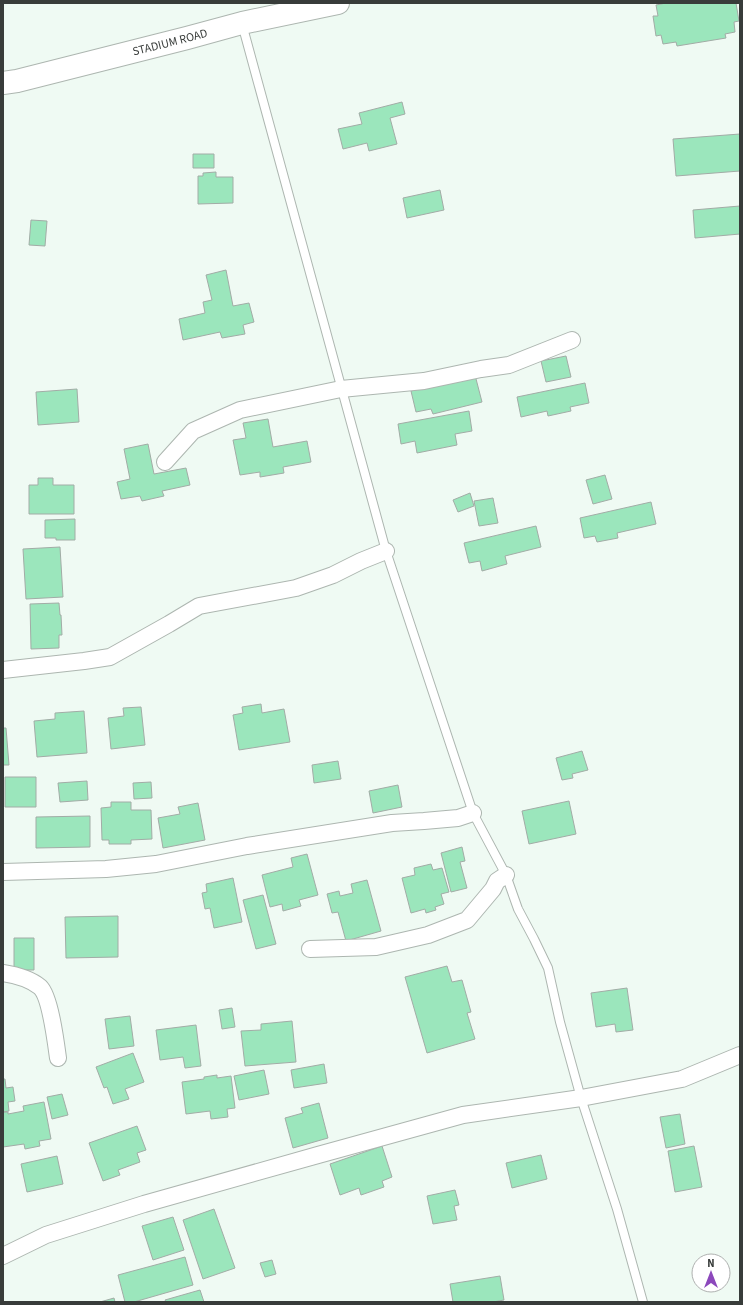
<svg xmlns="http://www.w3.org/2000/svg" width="743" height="1305" font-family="'Source Sans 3',sans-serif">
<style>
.building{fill:#9be6bc;stroke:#a2aca6}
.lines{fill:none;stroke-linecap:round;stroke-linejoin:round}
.service-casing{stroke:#adb6b0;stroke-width:10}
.minor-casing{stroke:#adb6b0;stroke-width:18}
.secondary-casing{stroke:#adb6b0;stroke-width:24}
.service{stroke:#fff;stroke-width:8}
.minor{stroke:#fff;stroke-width:16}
.secondary{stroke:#fff;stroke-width:22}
.labels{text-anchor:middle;stroke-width:3;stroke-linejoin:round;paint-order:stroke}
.street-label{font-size:12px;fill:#383c3a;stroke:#fff}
</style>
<rect width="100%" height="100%" fill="#effaf3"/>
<path class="building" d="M 666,3 L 736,3 L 739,21 L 734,22 L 735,32 L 725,34 L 726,38 L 677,46 L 676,42 L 663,44 L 661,35 L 656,36 L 653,16 L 658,16 L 656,5 Z
M 402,102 L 405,114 L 390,118 L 397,144 L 369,151 L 367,143 L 343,149 L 338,129 L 362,124 L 359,113 Z
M 740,134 L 740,171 L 676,176 L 673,139 Z
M 193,154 L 214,154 L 214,168 L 193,168 Z
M 216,172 L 216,177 L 233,177 L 233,203 L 198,204 L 198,176 L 203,176 L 203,173 Z
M 440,190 L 444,210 L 407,218 L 403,198 Z
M 740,206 L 740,234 L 695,238 L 693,210 Z
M 31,220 L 47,221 L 45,246 L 29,245 Z
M 226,270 L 233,306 L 249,303 L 254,322 L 243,325 L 245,334 L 222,338 L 220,332 L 183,340 L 179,319 L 205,313 L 203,302 L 212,300 L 206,275 Z
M 566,356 L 571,377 L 546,382 L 541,361 Z
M 475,375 L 482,402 L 433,414 L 431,409 L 416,412 L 411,391 Z
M 585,383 L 589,403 L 570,407 L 571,411 L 548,416 L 547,411 L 521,417 L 517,397 Z
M 77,389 L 79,422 L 38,425 L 36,392 Z
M 469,411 L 472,431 L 455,434 L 457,445 L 417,453 L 415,441 L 401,444 L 398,424 Z
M 268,419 L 273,447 L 307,441 L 311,462 L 283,467 L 284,473 L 260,477 L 260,472 L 240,475 L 233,440 L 246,438 L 243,423 Z
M 148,444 L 154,474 L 186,468 L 190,485 L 162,491 L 164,496 L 142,501 L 140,496 L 121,499 L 117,482 L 130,479 L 124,449 Z
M 605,475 L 612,499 L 593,504 L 586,480 Z
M 38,478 L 53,478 L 53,485 L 74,485 L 74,514 L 29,514 L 29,485 L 38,485 Z
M 470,493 L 474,506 L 458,512 L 453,500 Z
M 493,498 L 498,523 L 479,526 L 474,501 Z
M 651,502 L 656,524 L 617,533 L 618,538 L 597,542 L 595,536 L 584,538 L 580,518 Z
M 75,519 L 75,540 L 56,540 L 56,538 L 45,538 L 45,520 Z
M 536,526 L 541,547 L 505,556 L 507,564 L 482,571 L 480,561 L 469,563 L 464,543 Z
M 60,547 L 63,597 L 26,599 L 23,549 Z
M 59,603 L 60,615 L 61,615 L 62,635 L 59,635 L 59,648 L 31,649 L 30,604 Z
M 261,704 L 262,713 L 284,709 L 290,742 L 239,750 L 233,715 L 243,713 L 242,707 Z
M 141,707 L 145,745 L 111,749 L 108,718 L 124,716 L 123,708 Z
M 84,711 L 87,753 L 37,757 L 34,721 L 55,719 L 55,713 Z
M 3,728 L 6,728 L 9,765 L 3,765 Z
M 582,751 L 588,770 L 572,774 L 573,778 L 562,780 L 556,758 Z
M 338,761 L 341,779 L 314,783 L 312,765 Z
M 5,777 L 36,777 L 36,807 L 5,807 Z
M 87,781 L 88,800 L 60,802 L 58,783 Z
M 151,782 L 152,798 L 134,799 L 133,783 Z
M 398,785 L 402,807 L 373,813 L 369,791 Z
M 569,801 L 576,834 L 529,844 L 522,811 Z
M 111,802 L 131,802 L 131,810 L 151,810 L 152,839 L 131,840 L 131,844 L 109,844 L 109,840 L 102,840 L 101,808 L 111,807 Z
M 198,803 L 205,840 L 163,848 L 158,818 L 180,814 L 178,807 Z
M 90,816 L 90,847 L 36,848 L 36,817 Z
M 462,847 L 465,861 L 460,862 L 467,888 L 451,892 L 441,853 Z
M 307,854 L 318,895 L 299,900 L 301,906 L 283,911 L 282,904 L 270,907 L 262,875 L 293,867 L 291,858 Z
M 431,864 L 433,870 L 442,868 L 449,892 L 441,894 L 444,904 L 435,907 L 436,910 L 426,913 L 425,909 L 411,913 L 402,878 L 415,875 L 414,868 Z
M 233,878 L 242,922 L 214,928 L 210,908 L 205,909 L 202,893 L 207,892 L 206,884 Z
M 367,880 L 381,931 L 346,941 L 338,912 L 332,913 L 327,894 L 339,891 L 340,896 L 353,893 L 351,884 Z
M 263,895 L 276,944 L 256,949 L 243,900 Z
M 118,916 L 118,957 L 66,958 L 65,917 Z
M 14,938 L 34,938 L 34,970 L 14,970 Z
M 447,966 L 452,982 L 462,980 L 471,1012 L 467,1013 L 475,1039 L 427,1053 L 405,977 Z
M 627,988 L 633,1030 L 616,1032 L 615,1024 L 596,1027 L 591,993 Z
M 232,1008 L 235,1027 L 222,1029 L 219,1010 Z
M 130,1016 L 134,1046 L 109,1049 L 105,1019 Z
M 292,1021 L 296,1062 L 245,1066 L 241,1031 L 261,1030 L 261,1024 Z
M 196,1025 L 201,1066 L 185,1068 L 183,1057 L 160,1060 L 156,1030 Z
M 133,1053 L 144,1082 L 125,1089 L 129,1099 L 113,1104 L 107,1087 L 104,1088 L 96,1067 Z
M 324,1064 L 327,1083 L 294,1088 L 291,1070 Z
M 264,1070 L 269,1094 L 239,1100 L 234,1076 Z
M 217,1075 L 217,1078 L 231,1076 L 235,1108 L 227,1109 L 228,1117 L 211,1119 L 210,1111 L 186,1114 L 182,1082 L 204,1079 L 204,1077 Z
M 3,1079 L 5,1079 L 6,1088 L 13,1087 L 15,1101 L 8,1102 L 9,1111 L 3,1112 Z
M 62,1094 L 68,1115 L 52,1119 L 47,1097 Z
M 44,1102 L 51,1139 L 39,1141 L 40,1146 L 25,1149 L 24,1144 L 3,1147 L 3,1112 L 8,1112 L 8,1114 L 24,1111 L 23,1106 Z
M 319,1103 L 328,1138 L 293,1148 L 285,1118 L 303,1113 L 301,1108 Z
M 680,1114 L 685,1144 L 666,1148 L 660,1117 Z
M 137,1126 L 146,1150 L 137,1153 L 140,1162 L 118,1170 L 120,1175 L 103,1181 L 89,1143 Z
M 382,1146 L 392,1177 L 382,1181 L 384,1187 L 361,1195 L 359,1188 L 340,1195 L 330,1164 Z
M 694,1146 L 702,1187 L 675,1192 L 668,1151 Z
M 541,1155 L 547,1179 L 512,1188 L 506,1163 Z
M 57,1156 L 63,1184 L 27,1192 L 21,1164 Z
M 455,1190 L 459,1205 L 454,1206 L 457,1220 L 433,1224 L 427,1196 Z
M 214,1209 L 235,1268 L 203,1279 L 183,1220 Z
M 173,1217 L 184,1250 L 153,1260 L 142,1226 Z
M 185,1257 L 193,1285 L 134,1302 L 125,1302 L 118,1275 Z
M 272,1260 L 276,1274 L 265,1277 L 260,1263 Z
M 500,1276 L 504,1300 L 493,1302 L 453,1302 L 450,1284 Z
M 200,1290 L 204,1302 L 166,1302 L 165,1300 Z
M 114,1298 L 115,1302 L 100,1302 Z"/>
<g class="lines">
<g class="service-casing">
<path id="service" d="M 242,24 L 386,551 L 473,813 L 506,875 L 518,909 L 534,939 L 548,968 L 560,1022 L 581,1098 L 617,1209 L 643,1302"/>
</g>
<g class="minor-casing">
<path id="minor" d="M 165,462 L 193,431 L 240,410 L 341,389 L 424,381 L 481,369 L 509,365 L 572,340
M 3,670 L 84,661 L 110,657 L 169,624 L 199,606 L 296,588 L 333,575 L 361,561 L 386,551
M 3,872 L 106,869 L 156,864 L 247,846 L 392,823 L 424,821 L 458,818 L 473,813
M 310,949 L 376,947 L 428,935 L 467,920 L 493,889 L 497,881 L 506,875
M 3,973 C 16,975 29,978 40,987 C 50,996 56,1043 58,1058
M 3,1256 L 46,1235 L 144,1204 L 318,1155 L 463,1115 L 581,1098 L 682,1079 L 740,1055"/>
</g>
<g class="secondary-casing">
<g id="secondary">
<path id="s1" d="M 3,83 L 17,81 L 187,38 L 242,23 L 338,3"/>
</g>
</g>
<use href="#service" class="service"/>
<use href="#minor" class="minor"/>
<use href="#secondary" class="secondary"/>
</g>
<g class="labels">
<g class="street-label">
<text dy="4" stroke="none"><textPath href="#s1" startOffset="172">STADIUM ROAD</textPath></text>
</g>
</g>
<rect width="743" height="1305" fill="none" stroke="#383c3a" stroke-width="8"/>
<g transform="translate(711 1273)"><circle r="19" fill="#ffffff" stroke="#afb1b0"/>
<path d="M0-3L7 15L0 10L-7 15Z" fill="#8c48bc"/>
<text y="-6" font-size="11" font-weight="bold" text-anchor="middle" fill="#383c3a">N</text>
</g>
</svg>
